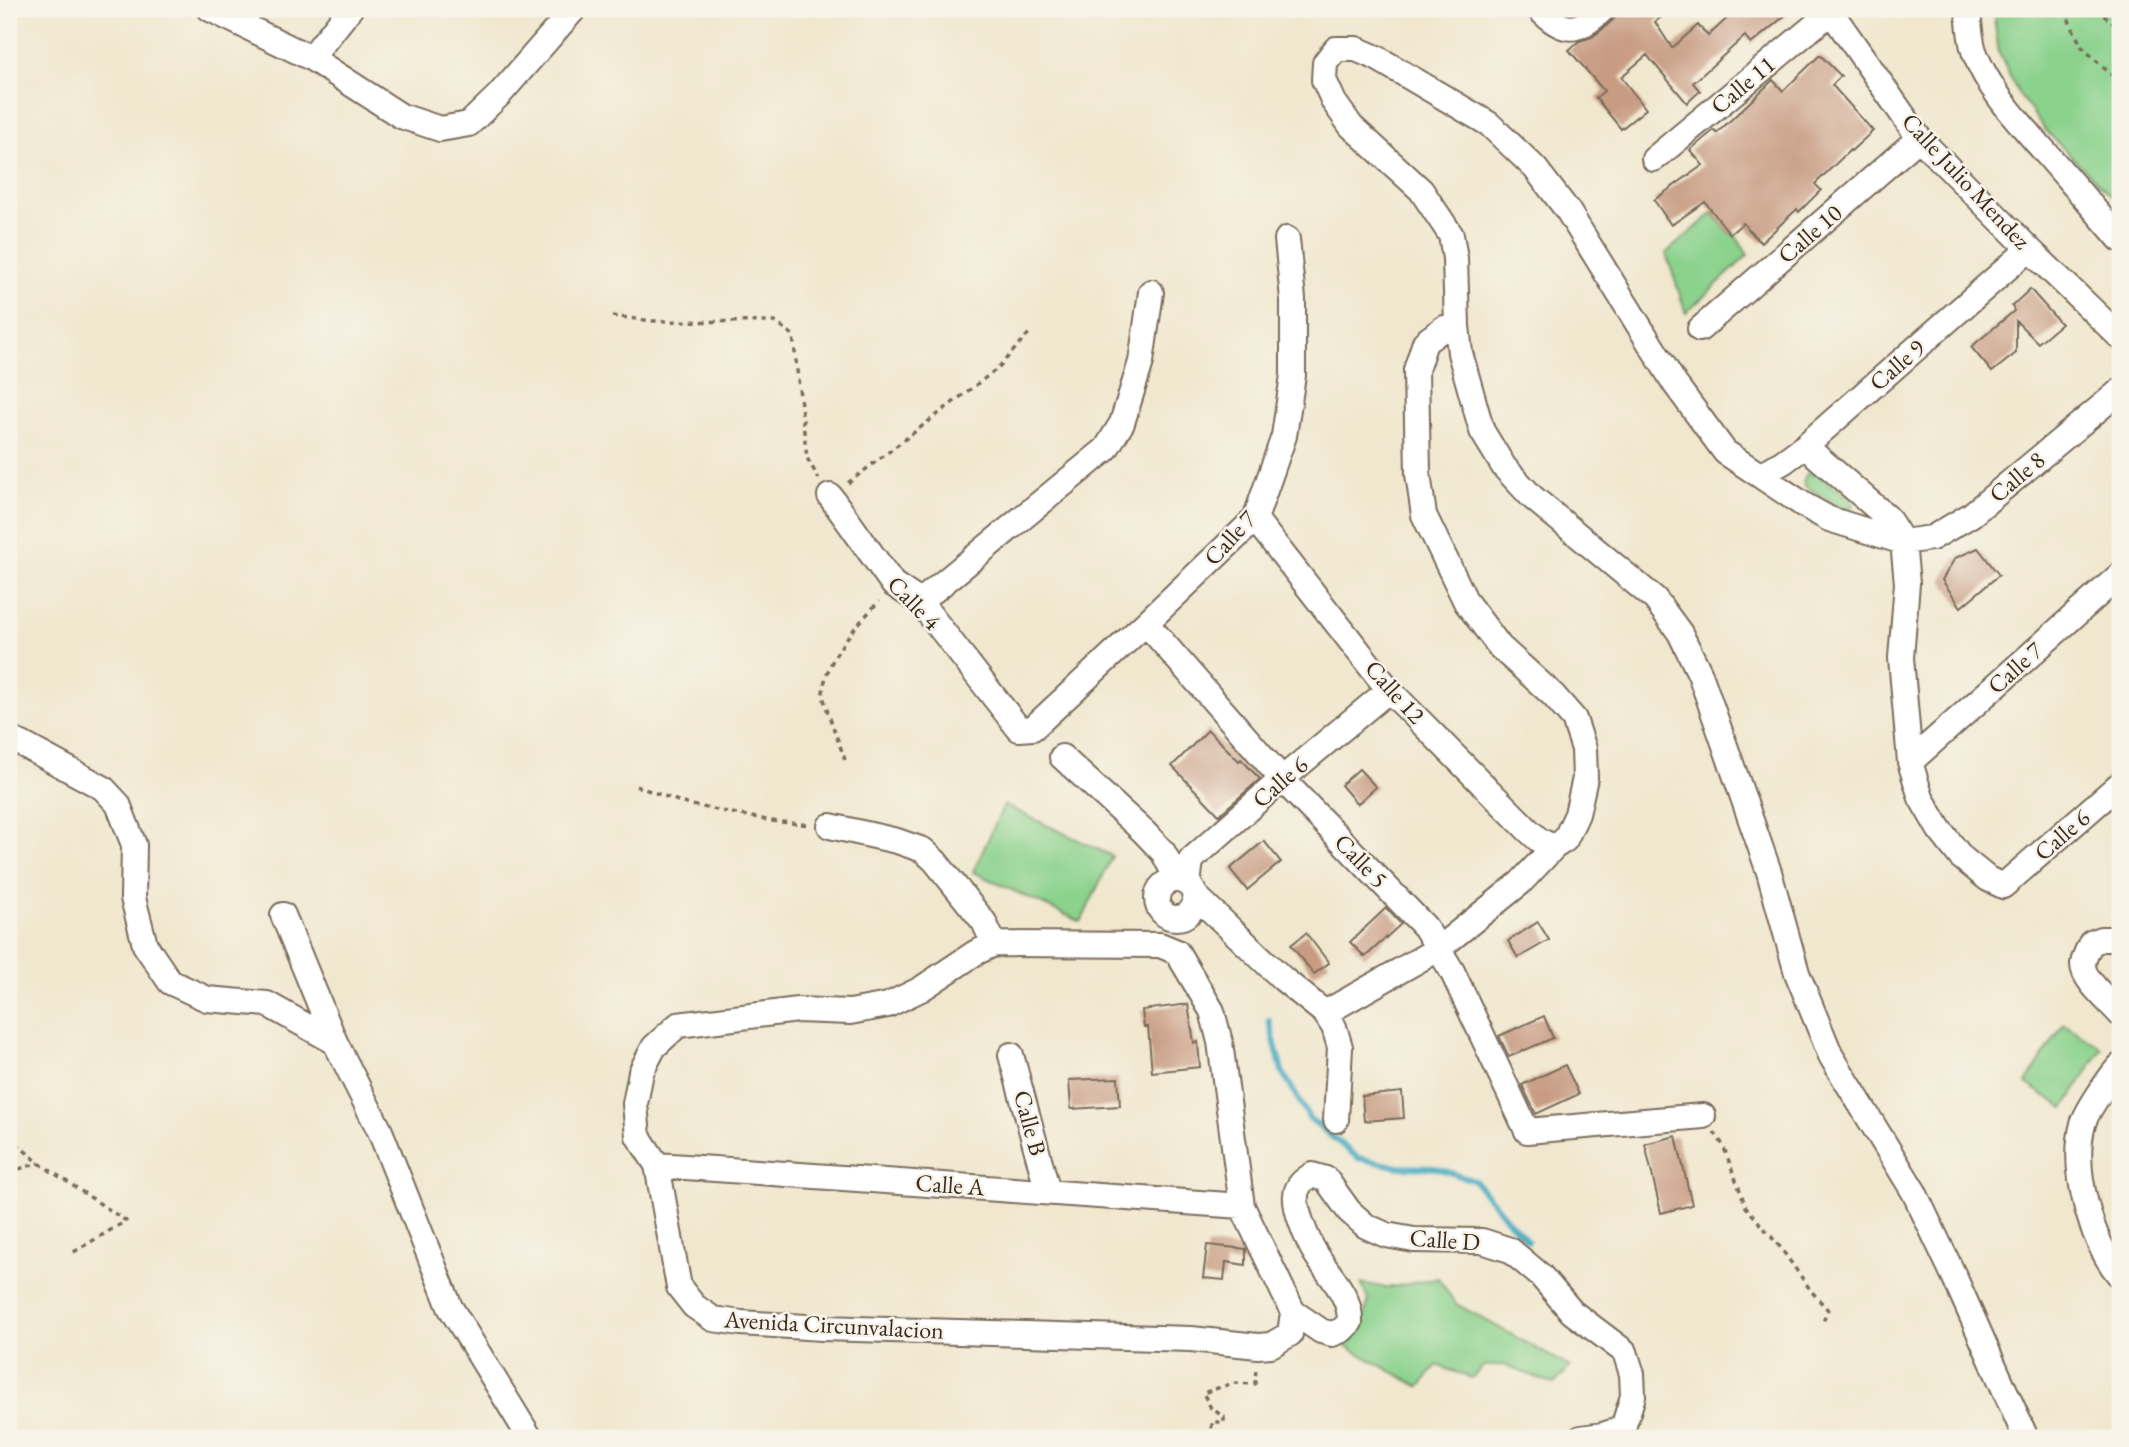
<svg xmlns="http://www.w3.org/2000/svg" width="2129" height="1447" font-family="'EB Garamond',serif">
<style>
.green{fill:#8bd28d;stroke:#637e56;stroke-width:2}
.lines{fill:none;stroke-linecap:round;stroke-linejoin:round}
.stream{stroke:#41a9c1;stroke-width:6}
.building{fill:#c89c83}
.minor-casing{stroke:#7a6c5c;stroke-width:28}
.path{stroke:#7a6c5c;stroke-width:3.5;stroke-dasharray:5 5;stroke-linecap:butt}
.minor{stroke:#fff;stroke-width:24}
.labels{text-anchor:middle;stroke-width:5;stroke-linejoin:round;paint-order:stroke}
.street-label{font-size:24px;fill:#3b2a1e;stroke:#f7f3e8}
</style>
<rect width="100%" height="100%" fill="#f7f3e8"/>
<filter id="ink" filterUnits="userSpaceOnUse"><feTurbulence type="fractalNoise" baseFrequency=".0143" numOctaves="2"/><feDisplacementMap in="SourceGraphic" scale="14" xChannelSelector="R" yChannelSelector="G"/><feConvolveMatrix kernelMatrix="1 2 1 2 8 2 1 2 1" color-interpolation-filters="sRGB"/></filter>
<filter id="wash" filterUnits="userSpaceOnUse"><feTurbulence type="fractalNoise" baseFrequency=".00686" numOctaves="4" result="noise"/><feDisplacementMap in="SourceGraphic" scale="28" xChannelSelector="R" yChannelSelector="G"/><feGaussianBlur stdDeviation="1.57" result="paint"/><feColorMatrix in="noise" values="0 0 0 0 0 0 0 0 0 0 0 0 0 0 0 0 0 1.4 0 .05"/><feComposite in="paint" operator="in"/></filter>
<g filter="url(#wash)">
<rect width="100%" height="100%" fill="#f0e7ce"/>
<path class="green" d="M 1993,9 L 2120,9 L 2120,204 L 2048,133 L 2018,93 L 1999,53 Z
M 1713,213 L 1730,234 L 1733,232 L 1748,255 L 1686,313 L 1666,253 Z
M 1807,473 L 1816,474 L 1851,499 L 1853,506 L 1849,509 L 1844,509 L 1805,486 L 1803,482 Z
M 1004,805 L 1112,856 L 1081,922 L 973,872 Z
M 2064,1024 L 2102,1048 L 2064,1108 L 2026,1083 Z
M 1438,1278 L 1456,1304 L 1570,1367 L 1554,1384 L 1504,1365 L 1484,1366 L 1471,1378 L 1437,1365 L 1420,1387 L 1333,1339 L 1361,1322 L 1369,1301 L 1361,1283 L 1387,1288 Z"/>
<g class="lines">
<path class="stream" d="M 1269,1020 L 1282,1071 L 1309,1118 L 1358,1158 L 1398,1167 L 1436,1168 L 1475,1181 L 1506,1218 L 1528,1241"/>
</g>
<g id="blocks">
<path class="building" d="M 1617,9 L 1671,9 L 1655,22 L 1672,48 L 1698,25 L 1708,36 L 1737,9 L 1793,9 L 1751,44 L 1745,36 L 1693,83 L 1700,91 L 1687,103 L 1647,55 L 1621,77 L 1646,109 L 1621,129 L 1596,98 L 1604,91 L 1569,50 L 1579,41 L 1592,37 L 1604,28 L 1614,19 Z
M 1820,55 L 1841,76 L 1832,85 L 1873,131 L 1851,151 L 1850,150 L 1815,184 L 1821,190 L 1799,212 L 1797,209 L 1761,243 L 1743,223 L 1730,234 L 1705,202 L 1671,225 L 1654,200 L 1703,165 L 1690,150 L 1714,130 L 1717,133 L 1773,80 L 1783,91 Z
M 2030,289 L 2061,324 L 2038,343 L 2016,321 L 2016,353 L 1992,372 L 1971,347 L 2014,311 L 2012,306 Z
M 1978,548 L 1999,575 L 1961,607 L 1942,580 L 1955,558 Z
M 1208,730 L 1239,761 L 1241,759 L 1260,779 L 1219,815 L 1172,766 Z
M 1359,769 L 1376,787 L 1357,804 L 1341,785 Z
M 1264,841 L 1281,862 L 1247,890 L 1230,869 Z
M 1386,908 L 1401,924 L 1365,957 L 1350,942 Z
M 1538,922 L 1549,940 L 1518,958 L 1508,941 Z
M 1306,933 L 1329,963 L 1314,974 L 1291,945 Z
M 1188,1004 L 1194,1043 L 1198,1042 L 1200,1067 L 1152,1072 L 1148,1027 L 1144,1027 L 1142,1010 Z
M 1544,1016 L 1553,1038 L 1509,1057 L 1499,1036 Z
M 1565,1065 L 1579,1094 L 1536,1114 L 1522,1085 Z
M 1118,1078 L 1120,1106 L 1071,1109 L 1069,1080 Z
M 1402,1092 L 1404,1118 L 1364,1121 L 1362,1096 Z
M 1676,1136 L 1692,1205 L 1661,1213 L 1645,1144 Z
M 1207,1245 L 1246,1249 L 1246,1265 L 1226,1262 L 1224,1280 L 1203,1278 Z"/>
</g>
</g>
<g filter="url(#ink)">
<use href="#blocks" fill-opacity="0" stroke="#7a6c5c" stroke-width="2"/>
<g class="lines">
<g class="minor-casing">
<path id="minor" d="M 210,9 L 311,58 L 401,116 L 440,129 L 469,124 L 499,95 L 574,9
M 1539,9 C 1564,34 1578,34 1603,9
M 1829,9 L 1919,138 L 2029,249 L 2120,337
M 1968,9 C 1969,23 1970,38 1974,51 C 1988,90 2019,122 2046,153 C 2070,181 2095,210 2120,239
M 311,58 L 350,9
M 1654,159 L 1831,12
M 1700,329 L 1919,138
M 1805,446 L 1887,517 L 1903,542 L 1907,583 L 1901,658 L 1910,762 L 1921,798 L 1939,829 L 1961,857 L 1988,879 L 2003,886 L 2120,784
M 1761,475 L 1783,462 L 1805,446 L 2029,249
M 830,496 L 893,584 L 920,602 L 1019,729 L 1033,728 L 1146,623 L 1255,519 L 1284,436 L 1293,375 L 1293,299 L 1287,239
M 1255,519 L 1389,690 L 1528,830 L 1539,840 L 1554,847
M 920,602 L 1106,449 L 1122,423 L 1141,362 L 1151,292
M 1146,623 L 1282,779 L 1425,927 L 1452,971 L 1527,1131 L 1703,1116
M 9,739 L 22,744 L 103,788 L 118,804 L 134,845 L 133,898 L 145,945 L 170,982 L 207,999 L 267,1004 L 335,1042
M 1062,757 L 1144,832 L 1163,852 L 1177,879
M 1910,762 L 2120,575
M 830,826 L 897,841 L 923,850 L 935,861 L 984,922 L 994,944
M1157 899a19 19 0 1 1 38 0a19 19 0 1 1-38 0Z
M 1188,884 L 1191,860 L 1282,779 L 1389,690
M 1194,894 L 1283,979 L 1325,1013 L 1334,1027 L 1340,1047 L 1336,1120
M 283,915 L 335,1042 L 380,1131 L 450,1307 L 530,1438
M 2120,939 L 2101,939 L 2091,943 C 2088,949 2084,957 2083,964 C 2082,979 2111,1003 2120,1014
M 1325,1013 L 1438,949 L 1520,883 L 1554,847 L 1565,840 L 1577,814 L 1585,778 L 1584,749 L 1574,719 L 1553,695 L 1500,647 L 1466,602 L 1424,515 L 1418,474 L 1416,370 L 1425,342 L 1444,328 L 1457,326
M 1011,1055 L 1048,1192
M 2120,1066 C 2111,1075 2086,1112 2083,1124 C 2071,1169 2090,1240 2120,1276
M 657,1165 L 1242,1206
M 1293,1312 L 1290,1334 L 1271,1345 L 1258,1346 L 1191,1339 L 822,1328 L 741,1323 L 713,1319 L 694,1306 L 679,1287 L 657,1165 L 638,1136 L 635,1104 L 641,1072 L 654,1047 L 678,1025 L 798,1010 L 850,1012 L 888,1005 L 921,989 L 975,953 L 994,944 L 1160,945 L 1177,952 L 1212,1011 L 1220,1042 L 1242,1206 L 1293,1312 L 1321,1331 L 1332,1334 L 1342,1330 L 1350,1322 C 1351,1294 1327,1274 1314,1251 C 1307,1239 1294,1208 1296,1195 C 1297,1185 1304,1180 1312,1175 L 1326,1179 L 1349,1211 L 1366,1226 L 1386,1235 L 1414,1240 L 1482,1241 L 1510,1250 L 1541,1276 L 1572,1312 L 1625,1352 L 1632,1374 L 1633,1396 L 1623,1428 L 1603,1435 L 1581,1438
M 2026,1438 L 1954,1276 L 1914,1192 L 1831,1056 L 1797,973 L 1769,872 L 1700,674 L 1680,633 L 1655,599 L 1532,497 L 1504,467 L 1482,431 L 1460,353 L 1457,326 L 1455,258 L 1451,235 L 1421,190 L 1351,126 L 1334,102 L 1324,80 L 1325,63 L 1336,49 L 1356,49 L 1377,58 L 1489,124 L 1535,168 L 1568,211 L 1675,384 L 1725,452 L 1804,505 L 1829,519 L 1903,542 L 1932,538 L 1971,515 L 2120,391"/>
</g>
<path class="path" d="M 2066,9 L 2070,23 L 2082,47 L 2120,83
M 2096,9 L 2120,29
M 612,316 L 653,321 L 775,322 L 793,335 L 807,458 L 819,479
M 848,483 L 998,368 L 1032,330
M 845,760 C 841,747 823,703 823,693 C 826,656 856,627 879,601
M 636,786 L 687,804 L 772,821 L 810,825
M 1714,1132 L 1723,1145 L 1746,1207 L 1780,1247 L 1812,1292 L 1828,1310 L 1822,1324
M 9,1137 L 39,1163 L 126,1221 L 72,1253
M 9,1172 L 39,1163
M 1209,1438 L 1213,1421 L 1224,1423 L 1224,1417 L 1211,1408 L 1203,1393 L 1233,1383 L 1255,1384 L 1256,1367"/>
<use href="#minor" class="minor"/>
</g>
</g>
<g class="labels">
<g class="street-label">
<text transform="translate(1743 85) rotate(-40)" y="8">Calle 11</text>
<text transform="translate(1966 181) rotate(47)" y="8">Calle Julio Mendez</text>
<text transform="translate(1810 234) rotate(-41)" y="8">Calle 10</text>
<text transform="translate(1897 365) rotate(-41)" y="8">Calle 9</text>
<text transform="translate(2017 477) rotate(-40)" y="8">Calle 8</text>
<text transform="translate(1230 538) rotate(-48)" y="8">Calle 7</text>
<text transform="translate(914 603) rotate(46)" y="8">Calle 4</text>
<text transform="translate(2015 668) rotate(-42)" y="8">Calle 7</text>
<text transform="translate(1395 692) rotate(48)" y="8">Calle 12</text>
<text transform="translate(1280 782) rotate(-41)" y="8">Calle 6</text>
<text transform="translate(2062 835) rotate(-41)" y="8">Calle 6</text>
<text transform="translate(1361 861) rotate(46)" y="8">Calle 5</text>
<text transform="translate(1030 1123) rotate(75)" y="8">Calle B</text>
<text transform="translate(950 1185) rotate(4)" y="8">Calle A</text>
<text transform="translate(1445 1240) rotate(4)" y="8">Calle D</text>
<text transform="translate(834 1325) rotate(3)" y="8">Avenida Circunvalacion</text>
</g>
</g>
<rect width="2129" height="1447" fill="none" stroke="#f7f3e8" stroke-width="35"/>
</svg>
